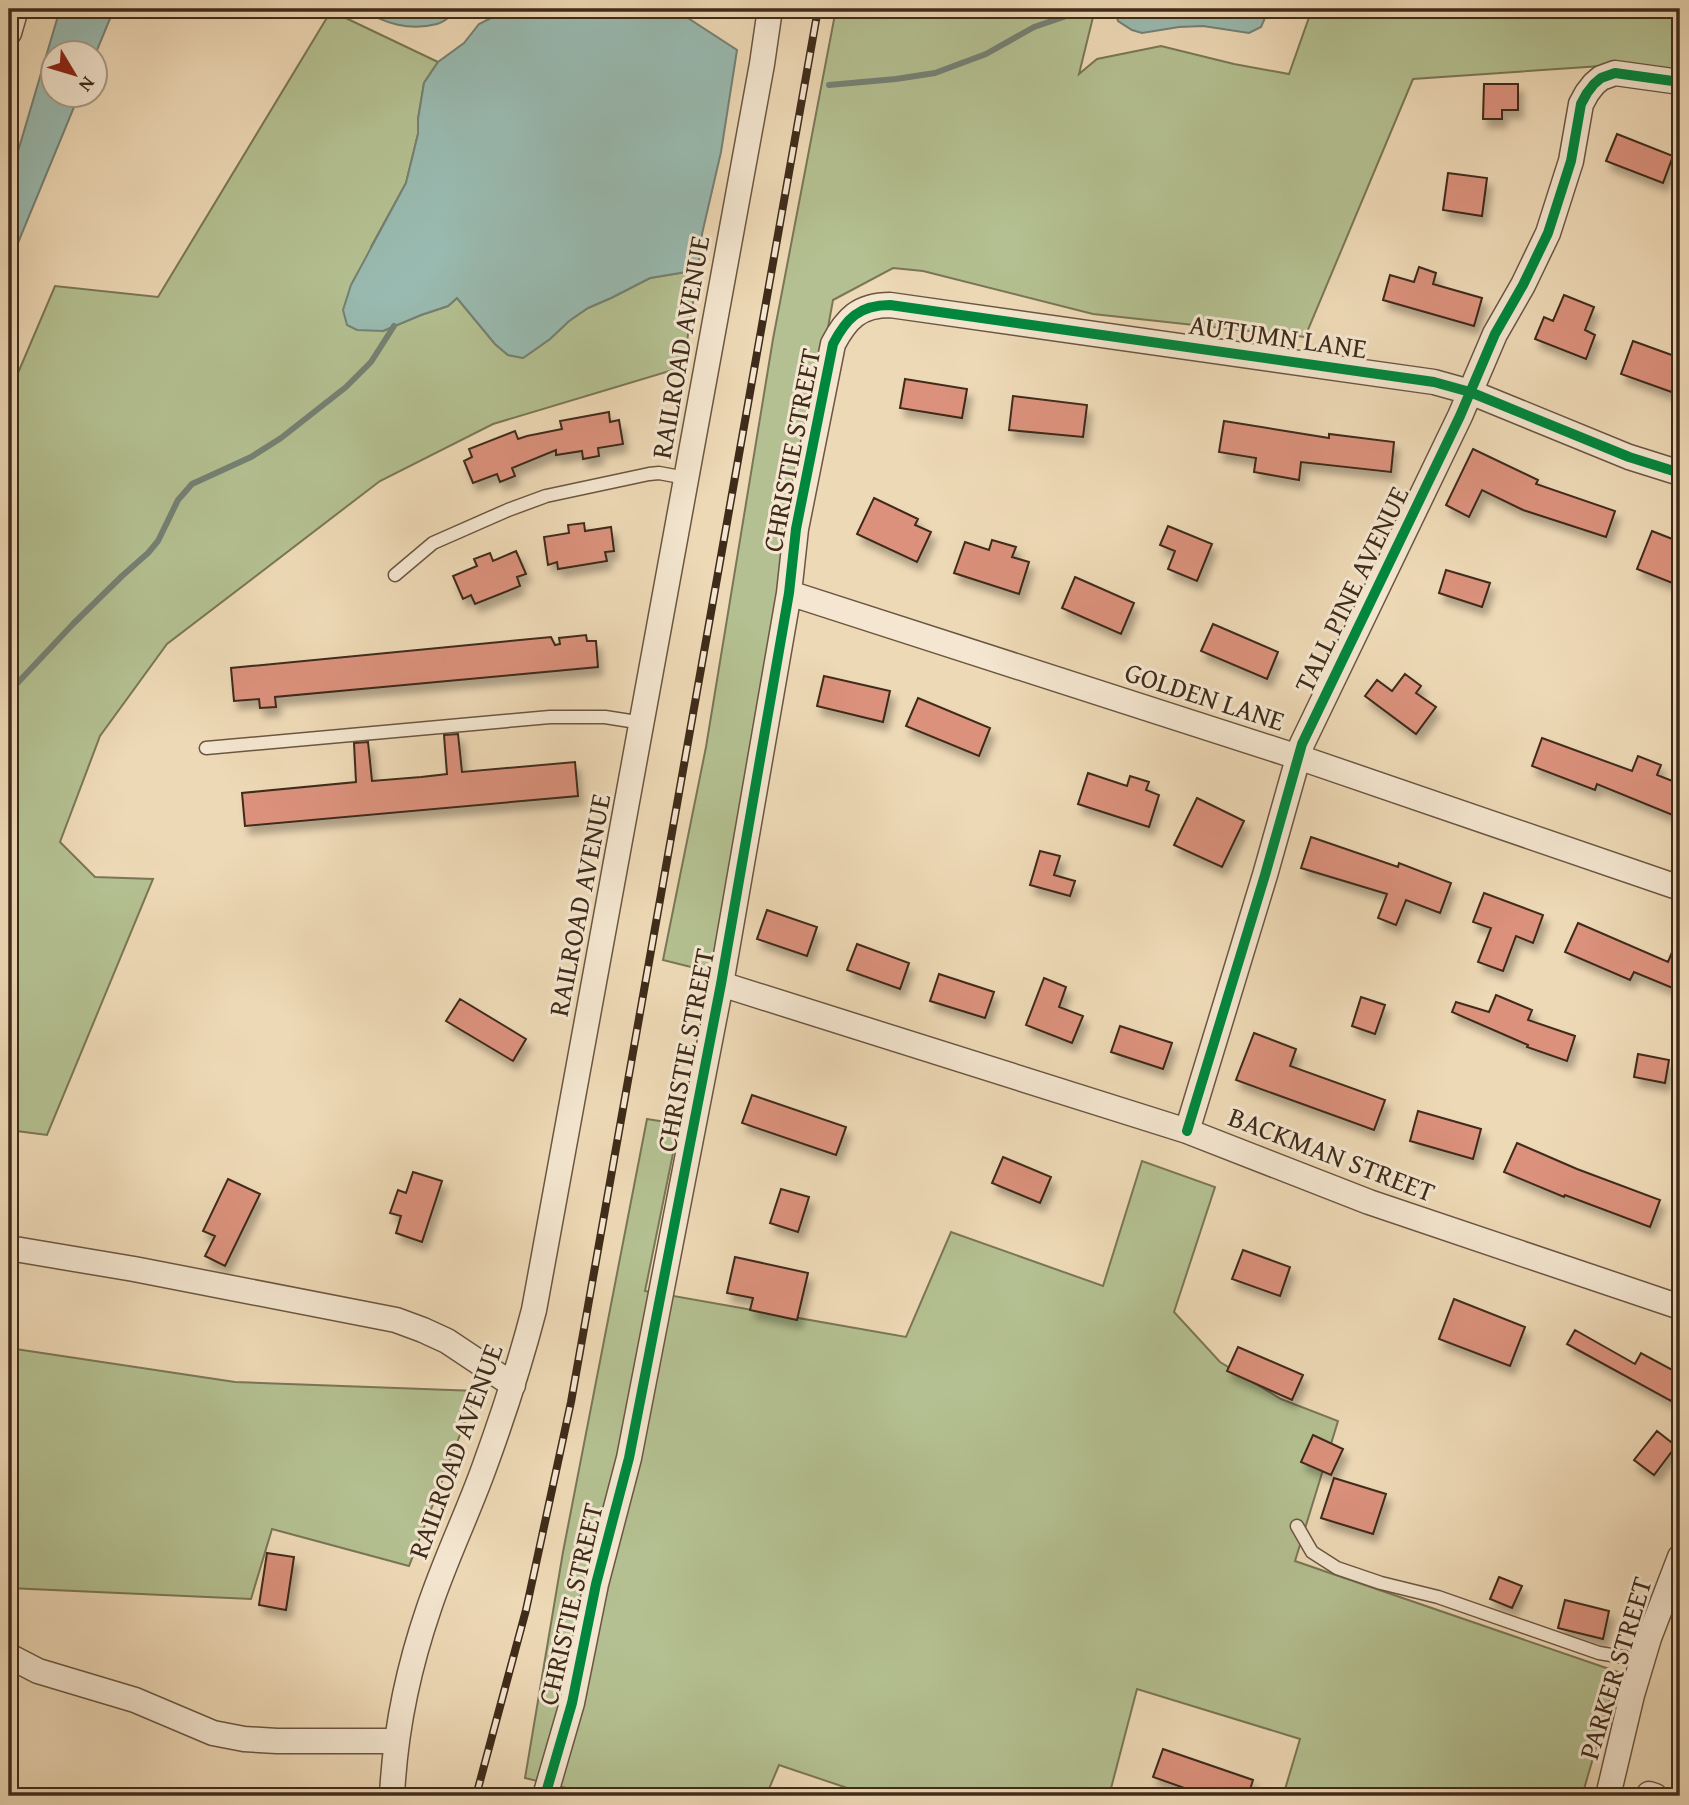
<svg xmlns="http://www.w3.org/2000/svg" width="1689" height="1805" font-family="'Gentium Book Plus',serif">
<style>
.green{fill:#b4c091;stroke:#7a7656;stroke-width:2}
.water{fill:#99bab0;stroke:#758174;stroke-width:2}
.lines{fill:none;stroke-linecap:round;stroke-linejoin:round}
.stream{stroke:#758174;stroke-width:6}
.building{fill:#db917c;stroke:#3f2b1a;stroke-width:2;filter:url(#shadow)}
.lane-casing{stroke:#6b5641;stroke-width:15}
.street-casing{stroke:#6b5641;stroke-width:27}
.lane{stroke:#f4e6d0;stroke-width:12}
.street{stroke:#f4e6d0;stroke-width:24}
.rail-casing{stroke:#3f2b1a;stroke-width:8}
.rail{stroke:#f4e6d0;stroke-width:5;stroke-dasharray:16;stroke-linecap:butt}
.cycleway-casing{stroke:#f4e6d0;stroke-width:15}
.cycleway{stroke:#00873e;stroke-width:10}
.labels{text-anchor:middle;stroke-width:6;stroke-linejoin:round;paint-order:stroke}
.street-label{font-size:28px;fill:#3f2b1a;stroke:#f4e6d0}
</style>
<defs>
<filter id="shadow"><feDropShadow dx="4.5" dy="8" stdDeviation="3.5" flood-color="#0004"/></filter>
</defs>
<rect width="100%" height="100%" fill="#eed9b6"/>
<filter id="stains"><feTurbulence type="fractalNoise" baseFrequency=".00286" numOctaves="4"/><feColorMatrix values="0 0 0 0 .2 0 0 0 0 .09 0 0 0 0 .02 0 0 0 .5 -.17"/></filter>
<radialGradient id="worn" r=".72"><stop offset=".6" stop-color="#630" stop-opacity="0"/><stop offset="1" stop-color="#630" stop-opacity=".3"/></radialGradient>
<path class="green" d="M 836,9 L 1095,9 L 1079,74 L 1097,59 L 1161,46 L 1234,64 L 1289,74 L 1312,9 L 1680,9 L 1680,78 L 1616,65 L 1413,79 L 1305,337 L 1093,314 L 923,271 L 893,268 L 833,300 L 711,972 L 663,960 L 706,747 L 773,339 Z
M 331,11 L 438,62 L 424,83 L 418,119 L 418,134 L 406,183 L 371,247 L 383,331 L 421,315 L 448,306 L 457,298 L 495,344 L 508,355 L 523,358 L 550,339 L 569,321 L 588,308 L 611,298 L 650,278 L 698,270 L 683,367 L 493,424 L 380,481 L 167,644 L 100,736 L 60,842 L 95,877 L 153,879 L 47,1135 L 9,1130 L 9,394 L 55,286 L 158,297 Z
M 647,1119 L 679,1124 L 645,1291 L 906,1337 L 951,1232 L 1103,1286 L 1142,1161 L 1215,1187 L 1174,1312 L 1220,1362 L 1281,1399 L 1338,1421 L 1295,1561 L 1618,1672 L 1582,1796 L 1283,1796 L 1300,1739 L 1137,1689 L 1109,1796 L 871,1796 L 779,1765 L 766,1796 L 599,1796 L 525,1778 L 563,1552 Z
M 9,1348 L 235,1382 L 477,1391 L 409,1566 L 272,1529 L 251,1599 L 9,1588 Z"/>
<path class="water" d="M 60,9 L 114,9 L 95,55 L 94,52 L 52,52 L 52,94 L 79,95 L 13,255 L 9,261 L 9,182 Z
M 363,9 L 460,9 C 453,14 445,22 437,24 C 410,31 384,24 363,9 Z
M 502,9 L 674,9 L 737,50 L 721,152 L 702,234 L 698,270 L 650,278 L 611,298 L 588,308 L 569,321 L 550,339 L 523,358 L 508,355 L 495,344 L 457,298 L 448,306 L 421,315 L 383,331 L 357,330 L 347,325 L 343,310 L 351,285 L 406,183 L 418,134 L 418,119 L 424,83 L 438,62 L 464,43 L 479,24 L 497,15 Z
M 1115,9 L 1269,9 L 1261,27 L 1249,33 L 1203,26 L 1179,27 L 1142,33 L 1132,30 L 1118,21 Z"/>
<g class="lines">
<path class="stream" d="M 829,85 L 896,79 L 935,73 L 986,54 L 1034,27 L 1087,9
M 9,692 L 73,624 L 122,576 L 148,553 L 158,541 L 178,500 L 192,484 L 251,457 L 281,438 L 346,387 L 371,362 L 394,326"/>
</g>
<path class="building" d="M 1484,84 L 1518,84 L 1518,110 L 1502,110 L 1502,119 L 1483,119 Z
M 1617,134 L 1673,156 L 1663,183 L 1606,161 Z
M 1448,173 L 1487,178 L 1482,216 L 1443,210 Z
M 1419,267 L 1436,273 L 1433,284 L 1482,298 L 1474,326 L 1383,300 L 1390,275 L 1414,282 Z
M 1564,295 L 1594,307 L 1585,330 L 1595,335 L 1586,359 L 1535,339 L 1544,317 L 1553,321 Z
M 1633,341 L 1680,358 L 1680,395 L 1621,374 Z
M 905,379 L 967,389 L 962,418 L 900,408 Z
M 1013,396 L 1087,405 L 1083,437 L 1009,430 Z
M 609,412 L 610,422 L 619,420 L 623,444 L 598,448 L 599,456 L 583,459 L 582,451 L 556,455 L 556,450 L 512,468 L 515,476 L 500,482 L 497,474 L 473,483 L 464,461 L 472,457 L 469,449 L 515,431 L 518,439 L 527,436 L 562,429 L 560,421 Z
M 1224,421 L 1329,438 L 1329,434 L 1394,442 L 1391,472 L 1301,462 L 1299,480 L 1254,472 L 1256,458 L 1219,452 Z
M 1473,449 L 1538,480 L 1536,484 L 1615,511 L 1606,537 L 1523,510 L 1482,490 L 1469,517 L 1446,505 Z
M 874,498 L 918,519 L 915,525 L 931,532 L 917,562 L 857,534 Z
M 584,523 L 585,531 L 611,527 L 614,551 L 605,552 L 607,561 L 558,569 L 557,562 L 548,565 L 544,537 L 569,533 L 568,525 Z
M 1168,526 L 1212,544 L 1197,581 L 1168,569 L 1175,551 L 1160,545 Z
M 1652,531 L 1680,542 L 1680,586 L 1637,569 Z
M 992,540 L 1016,547 L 1012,557 L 1029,562 L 1019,594 L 954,573 L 965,542 L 989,550 Z
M 516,551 L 526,574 L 517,577 L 520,586 L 475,604 L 471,595 L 463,599 L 453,576 L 477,566 L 474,559 L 490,553 L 493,561 Z
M 1446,570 L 1490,583 L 1482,607 L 1439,593 Z
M 1075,577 L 1134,603 L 1121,634 L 1062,608 Z
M 1213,624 L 1278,652 L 1267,679 L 1201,651 Z
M 586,635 L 587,641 L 596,641 L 598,667 L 275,697 L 276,707 L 260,708 L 259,699 L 234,701 L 231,668 L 551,637 L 555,645 L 560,644 L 559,638 Z
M 1405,674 L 1421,686 L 1416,693 L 1436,707 L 1416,734 L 1365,696 L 1377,680 L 1392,691 Z
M 824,676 L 890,691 L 883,722 L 817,706 Z
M 918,698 L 990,728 L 979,756 L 906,726 Z
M 458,734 L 462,772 L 575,762 L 578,796 L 245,826 L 242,793 L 356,782 L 354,743 L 368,742 L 372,781 L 421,777 L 447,774 L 444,735 Z
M 1542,738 L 1632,771 L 1638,756 L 1661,765 L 1657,775 L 1680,784 L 1680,818 L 1597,784 L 1595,790 L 1532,766 Z
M 1088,773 L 1127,786 L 1130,776 L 1149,782 L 1146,790 L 1159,795 L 1149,827 L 1078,804 Z
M 1197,798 L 1244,821 L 1222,867 L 1174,845 Z
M 1311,837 L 1398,867 L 1399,863 L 1451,883 L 1440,913 L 1406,900 L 1396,925 L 1378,918 L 1387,894 L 1301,868 Z
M 1040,851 L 1060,856 L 1054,875 L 1075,881 L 1070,896 L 1030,885 Z
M 1484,893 L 1543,915 L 1533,943 L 1516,936 L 1503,971 L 1478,962 L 1491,928 L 1473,922 Z
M 767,910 L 817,927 L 807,956 L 757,939 Z
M 1578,923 L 1668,962 L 1680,933 L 1680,991 L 1634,972 L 1630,980 L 1565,952 Z
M 857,944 L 909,963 L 900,989 L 847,970 Z
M 939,974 L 994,992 L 985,1018 L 930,1001 Z
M 1044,978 L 1066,987 L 1059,1007 L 1083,1016 L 1072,1043 L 1026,1025 Z
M 1496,995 L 1532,1010 L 1528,1020 L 1575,1036 L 1567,1061 L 1527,1047 L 1528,1045 L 1452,1012 L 1456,1002 L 1489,1012 Z
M 1361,997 L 1385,1005 L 1375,1034 L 1352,1026 Z
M 460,999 L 526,1039 L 513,1061 L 446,1021 Z
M 1120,1026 L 1172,1043 L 1163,1069 L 1111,1052 Z
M 1254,1033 L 1296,1049 L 1290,1066 L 1385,1100 L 1374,1130 L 1236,1080 Z
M 1638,1054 L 1669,1060 L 1665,1083 L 1634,1077 Z
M 752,1095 L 846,1127 L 836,1155 L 742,1123 Z
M 1418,1111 L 1481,1129 L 1473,1159 L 1410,1141 Z
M 1517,1143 L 1577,1169 L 1660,1200 L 1650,1227 L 1565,1195 L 1564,1197 L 1504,1172 Z
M 1003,1157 L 1051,1177 L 1040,1203 L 992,1183 Z
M 413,1172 L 442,1181 L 422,1242 L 396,1233 L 401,1216 L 390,1213 L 398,1190 L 406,1193 Z
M 228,1179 L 260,1194 L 225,1266 L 205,1256 L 215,1236 L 203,1231 Z
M 781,1189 L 809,1197 L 798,1232 L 770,1223 Z
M 1243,1250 L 1290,1267 L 1280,1296 L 1232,1279 Z
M 735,1257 L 808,1273 L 797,1320 L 750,1310 L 753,1298 L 727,1293 Z
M 1454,1299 L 1525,1327 L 1510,1366 L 1439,1339 Z
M 1575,1330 L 1635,1364 L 1641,1353 L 1680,1374 L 1680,1384 L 1671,1401 L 1567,1344 Z
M 1238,1347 L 1303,1375 L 1292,1400 L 1227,1371 Z
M 1657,1431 L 1676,1446 L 1654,1475 L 1634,1460 Z
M 1313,1435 L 1343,1449 L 1331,1475 L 1301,1462 Z
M 1334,1478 L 1386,1494 L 1373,1534 L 1321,1518 Z
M 267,1553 L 294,1557 L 286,1610 L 259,1605 Z
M 1499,1577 L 1522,1586 L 1512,1608 L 1490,1599 Z
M 1565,1600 L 1609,1611 L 1603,1639 L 1558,1628 Z
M 1163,1749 L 1253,1780 L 1248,1796 L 1207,1796 L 1153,1777 Z"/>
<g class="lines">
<g class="lane-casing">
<path id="lane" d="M 395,575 L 433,543 L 508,510 L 546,496 L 649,474 L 659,473 L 686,478
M 206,748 L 550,717 L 605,717 L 643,723
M 1297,1526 L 1312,1552 L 1337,1568 L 1381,1583 L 1438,1597 L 1599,1653 L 1642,1660"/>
</g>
<g class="street-casing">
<path id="street" d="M 9,33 L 16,9
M 789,593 L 1298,757 L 1680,888
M 721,984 L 1187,1131 L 1369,1202 L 1680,1307
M 1187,1131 L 1265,875 L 1302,744 L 1460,416 L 1495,334 L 1523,285 L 1548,233 L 1571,161 L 1581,104 L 1587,93 L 1594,84 L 1601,78 L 1615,73 L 1680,82
M 9,1248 L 134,1269 L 396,1320 L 423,1330 L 447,1341 L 513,1385
M 9,1656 L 38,1671 L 135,1700 L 213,1733 L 244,1739 L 277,1741 L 396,1741
M 1649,1794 L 1655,1796
M 392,1796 C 395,1732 408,1669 429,1608 C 445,1560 467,1515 484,1468 C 503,1416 520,1364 534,1310 L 762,64 L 770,9
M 545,1796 L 572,1703 L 596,1584 L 629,1458 L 721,984 L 789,593 L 796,529 L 833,344 C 846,319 859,305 890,305 L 1434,382 L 1470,392 L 1629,457 L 1680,473
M 1608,1796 L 1632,1695 L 1649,1638 L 1680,1557"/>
</g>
<use href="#lane" class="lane"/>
<use href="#street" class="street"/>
<g class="rail-casing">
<path id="rail" d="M 476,1796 L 526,1610 L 571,1402 L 818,9"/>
</g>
<use href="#rail" class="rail"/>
<g class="cycleway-casing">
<path id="cycleway" d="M 1187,1131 L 1265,875 L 1302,744 L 1460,416 L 1495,334 L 1523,285 L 1548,233 L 1571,161 L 1581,104 L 1587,93 L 1594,84 L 1601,78 L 1615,73 L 1680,82
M 545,1796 L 572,1703 L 596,1584 L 629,1458 L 721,984 L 789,593 L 796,529 L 833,344 C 846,319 859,305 890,305 L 1434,382 L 1470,392 L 1629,457 L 1680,473"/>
</g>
<use href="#cycleway" class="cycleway"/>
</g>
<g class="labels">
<g class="street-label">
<text transform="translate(1278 336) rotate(8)" y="10">AUTUMN LANE</text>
<text transform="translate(680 347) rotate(-80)" y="10">RAILROAD AVENUE</text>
<text transform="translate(791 450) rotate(-79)" y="10">CHRISTIE STREET</text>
<text transform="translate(1351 589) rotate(-64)" y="10">TALL PINE AVENUE</text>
<text transform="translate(1205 696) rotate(18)" y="10">GOLDEN LANE</text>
<text transform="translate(579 905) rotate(-79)" y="10">RAILROAD AVENUE</text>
<text transform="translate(685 1050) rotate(-79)" y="10">CHRISTIE STREET</text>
<text transform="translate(1332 1154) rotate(21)" y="10">BACKMAN STREET</text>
<text transform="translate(455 1451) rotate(-70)" y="10">RAILROAD AVENUE</text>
<text transform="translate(570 1604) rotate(-77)" y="10">CHRISTIE STREET</text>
<text transform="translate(1615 1668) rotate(-73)" y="10">PARKER STREET</text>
</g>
</g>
<rect width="1689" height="1805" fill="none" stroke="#eed9b6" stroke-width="35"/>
<rect x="10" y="10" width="1668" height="1784" fill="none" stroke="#3f2b1a" stroke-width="3.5"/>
<rect x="18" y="18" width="1654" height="1770" fill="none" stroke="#3f2b1a" stroke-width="2"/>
<g transform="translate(74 74) rotate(128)"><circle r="33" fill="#f4e6d0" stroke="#ac9b87" stroke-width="2"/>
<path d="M0-5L12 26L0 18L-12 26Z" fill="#8f2418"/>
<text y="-10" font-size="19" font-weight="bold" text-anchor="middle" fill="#3f2b1a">N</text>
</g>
<rect width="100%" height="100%" filter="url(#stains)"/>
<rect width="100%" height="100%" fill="url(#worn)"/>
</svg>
